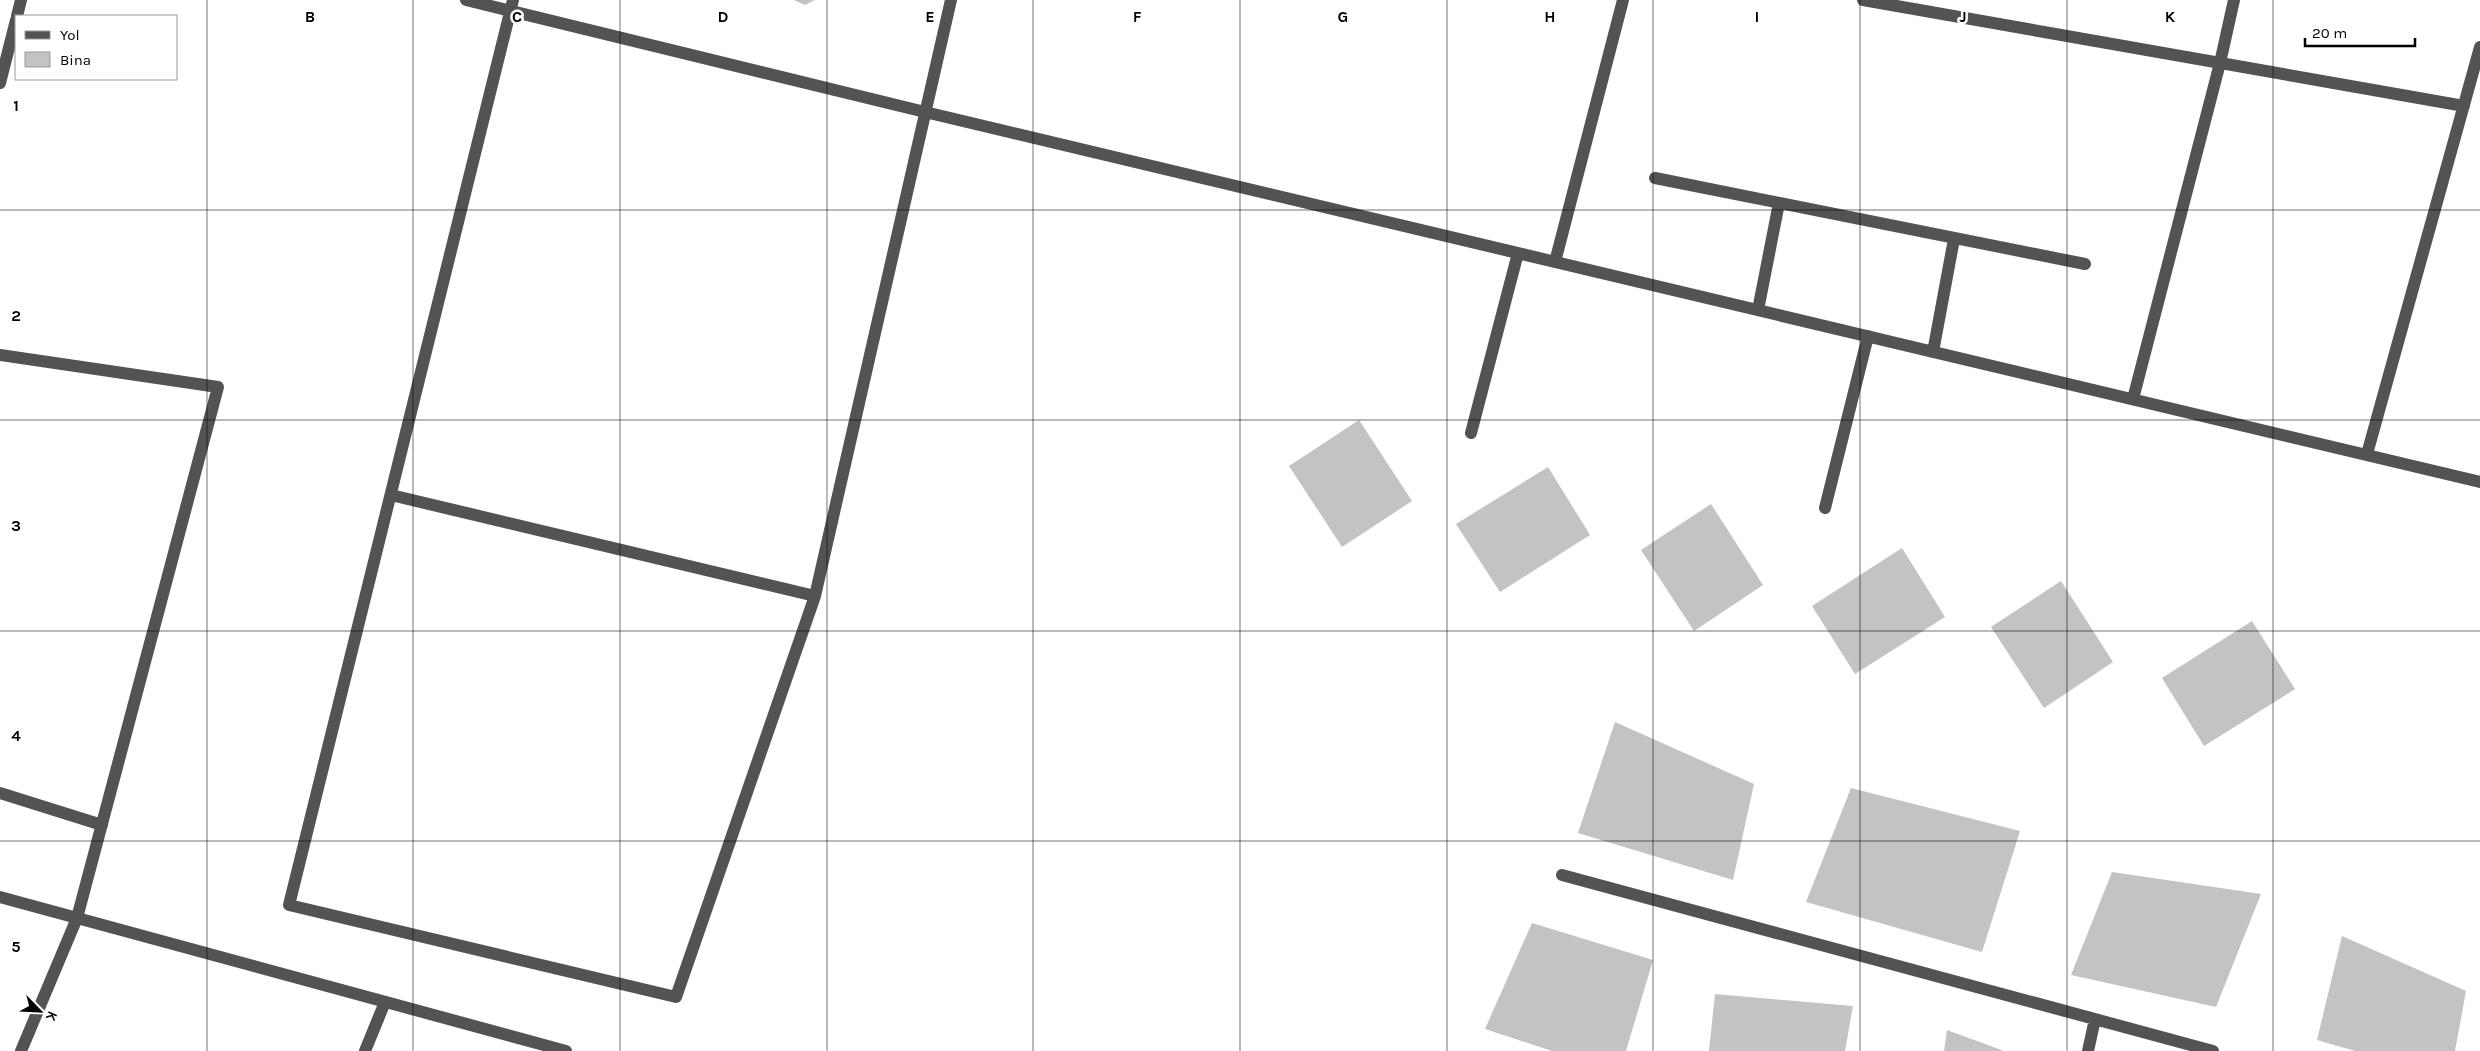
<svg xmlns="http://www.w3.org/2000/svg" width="2480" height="1051" font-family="Karla,sans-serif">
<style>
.building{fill:#c3c3c3}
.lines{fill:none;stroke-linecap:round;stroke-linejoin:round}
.minor{stroke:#535353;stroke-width:12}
.grid{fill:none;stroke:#000;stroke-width:1;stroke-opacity:0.55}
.grid-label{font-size:16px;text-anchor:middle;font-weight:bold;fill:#000;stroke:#fff;stroke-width:5;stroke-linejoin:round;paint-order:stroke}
</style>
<rect width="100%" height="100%" fill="#fff"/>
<path class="building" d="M 794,0 L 815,0 L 805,5 Z
M 1359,420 L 1412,501 L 1342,547 L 1289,466 Z
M 1548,467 L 1590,535 L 1500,592 L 1456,524 Z
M 1711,504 L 1763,585 L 1694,631 L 1641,550 Z
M 1902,548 L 1945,617 L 1855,674 L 1812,606 Z
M 2061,581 L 2113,662 L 2044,708 L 1991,627 Z
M 2252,621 L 2295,689 L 2204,746 L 2162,678 Z
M 1615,722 L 1754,784 L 1733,880 L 1578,833 Z
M 1851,788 L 2020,831 L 1982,952 L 1806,902 Z
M 2112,872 L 2261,894 L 2216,1007 L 2071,975 Z
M 1532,923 L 1653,960 L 1626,1051 L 1552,1051 L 1485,1029 Z
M 2342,936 L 2466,991 L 2455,1051 L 2355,1051 L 2317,1040 Z
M 1715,994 L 1853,1006 L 1845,1051 L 1709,1051 Z
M 1947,1030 L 2004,1051 L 1944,1051 Z"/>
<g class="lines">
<path class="minor" d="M 466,0 L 925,112 L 2480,482
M 513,0 L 289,905 L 676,997 L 815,596 L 951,0
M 1863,0 L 2464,106
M 17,16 L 21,0
M 0,83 L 16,20
M 1655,178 L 2085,264
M 1555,262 L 1623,0
M 1758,310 L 1779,203
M 1933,352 L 1954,239
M 0,355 L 218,387 L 77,918 L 21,1051
M 2133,399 L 2220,63 L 2234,0
M 1471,433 L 1518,253
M 2367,454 L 2480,47
M 391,495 L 815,596
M 1825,508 L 1868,336
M 0,793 L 102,825
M 1562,875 L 2213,1051
M 0,897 L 566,1051
M 365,1051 L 385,1002
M 2088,1051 L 2095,1019"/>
</g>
<path class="grid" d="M 207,0 L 207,1051M 413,0 L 413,1051M 620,0 L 620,1051M 827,0 L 827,1051M 1033,0 L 1033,1051M 1240,0 L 1240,1051M 1447,0 L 1447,1051M 1653,0 L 1653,1051M 1860,0 L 1860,1051M 2067,0 L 2067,1051M 2273,0 L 2273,1051M 0,210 L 2480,210M 0,420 L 2480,420M 0,631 L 2480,631M 0,841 L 2480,841"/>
<g class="grid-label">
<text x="310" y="22">B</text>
<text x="517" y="22">C</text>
<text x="723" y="22">D</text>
<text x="930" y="22">E</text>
<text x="1137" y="22">F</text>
<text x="1343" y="22">G</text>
<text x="1550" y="22">H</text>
<text x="1757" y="22">I</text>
<text x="1963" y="22">J</text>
<text x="2170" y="22">K</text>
<text x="16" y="111">1</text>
<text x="16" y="321">2</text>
<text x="16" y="531">3</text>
<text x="16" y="741">4</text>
<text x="16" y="952">5</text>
</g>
<rect x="15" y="15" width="162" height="65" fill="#ffffff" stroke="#999999"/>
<rect x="25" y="31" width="25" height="8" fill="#535353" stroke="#999999"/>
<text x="60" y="40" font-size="15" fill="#000000">Yol</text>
<rect x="25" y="52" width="25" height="15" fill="#c3c3c3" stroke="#999999"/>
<text x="60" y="65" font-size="15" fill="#000000">Bina</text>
<g transform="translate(40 1011) rotate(114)" stroke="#ffffff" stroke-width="4" paint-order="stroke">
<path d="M0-4L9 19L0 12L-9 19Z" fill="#000000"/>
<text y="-8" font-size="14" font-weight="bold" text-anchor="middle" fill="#000000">K</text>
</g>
<path d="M2305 38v8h110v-8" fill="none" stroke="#000000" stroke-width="2.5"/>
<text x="2312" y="38" font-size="15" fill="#000000" stroke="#ffffff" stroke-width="4" paint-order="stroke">20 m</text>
</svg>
